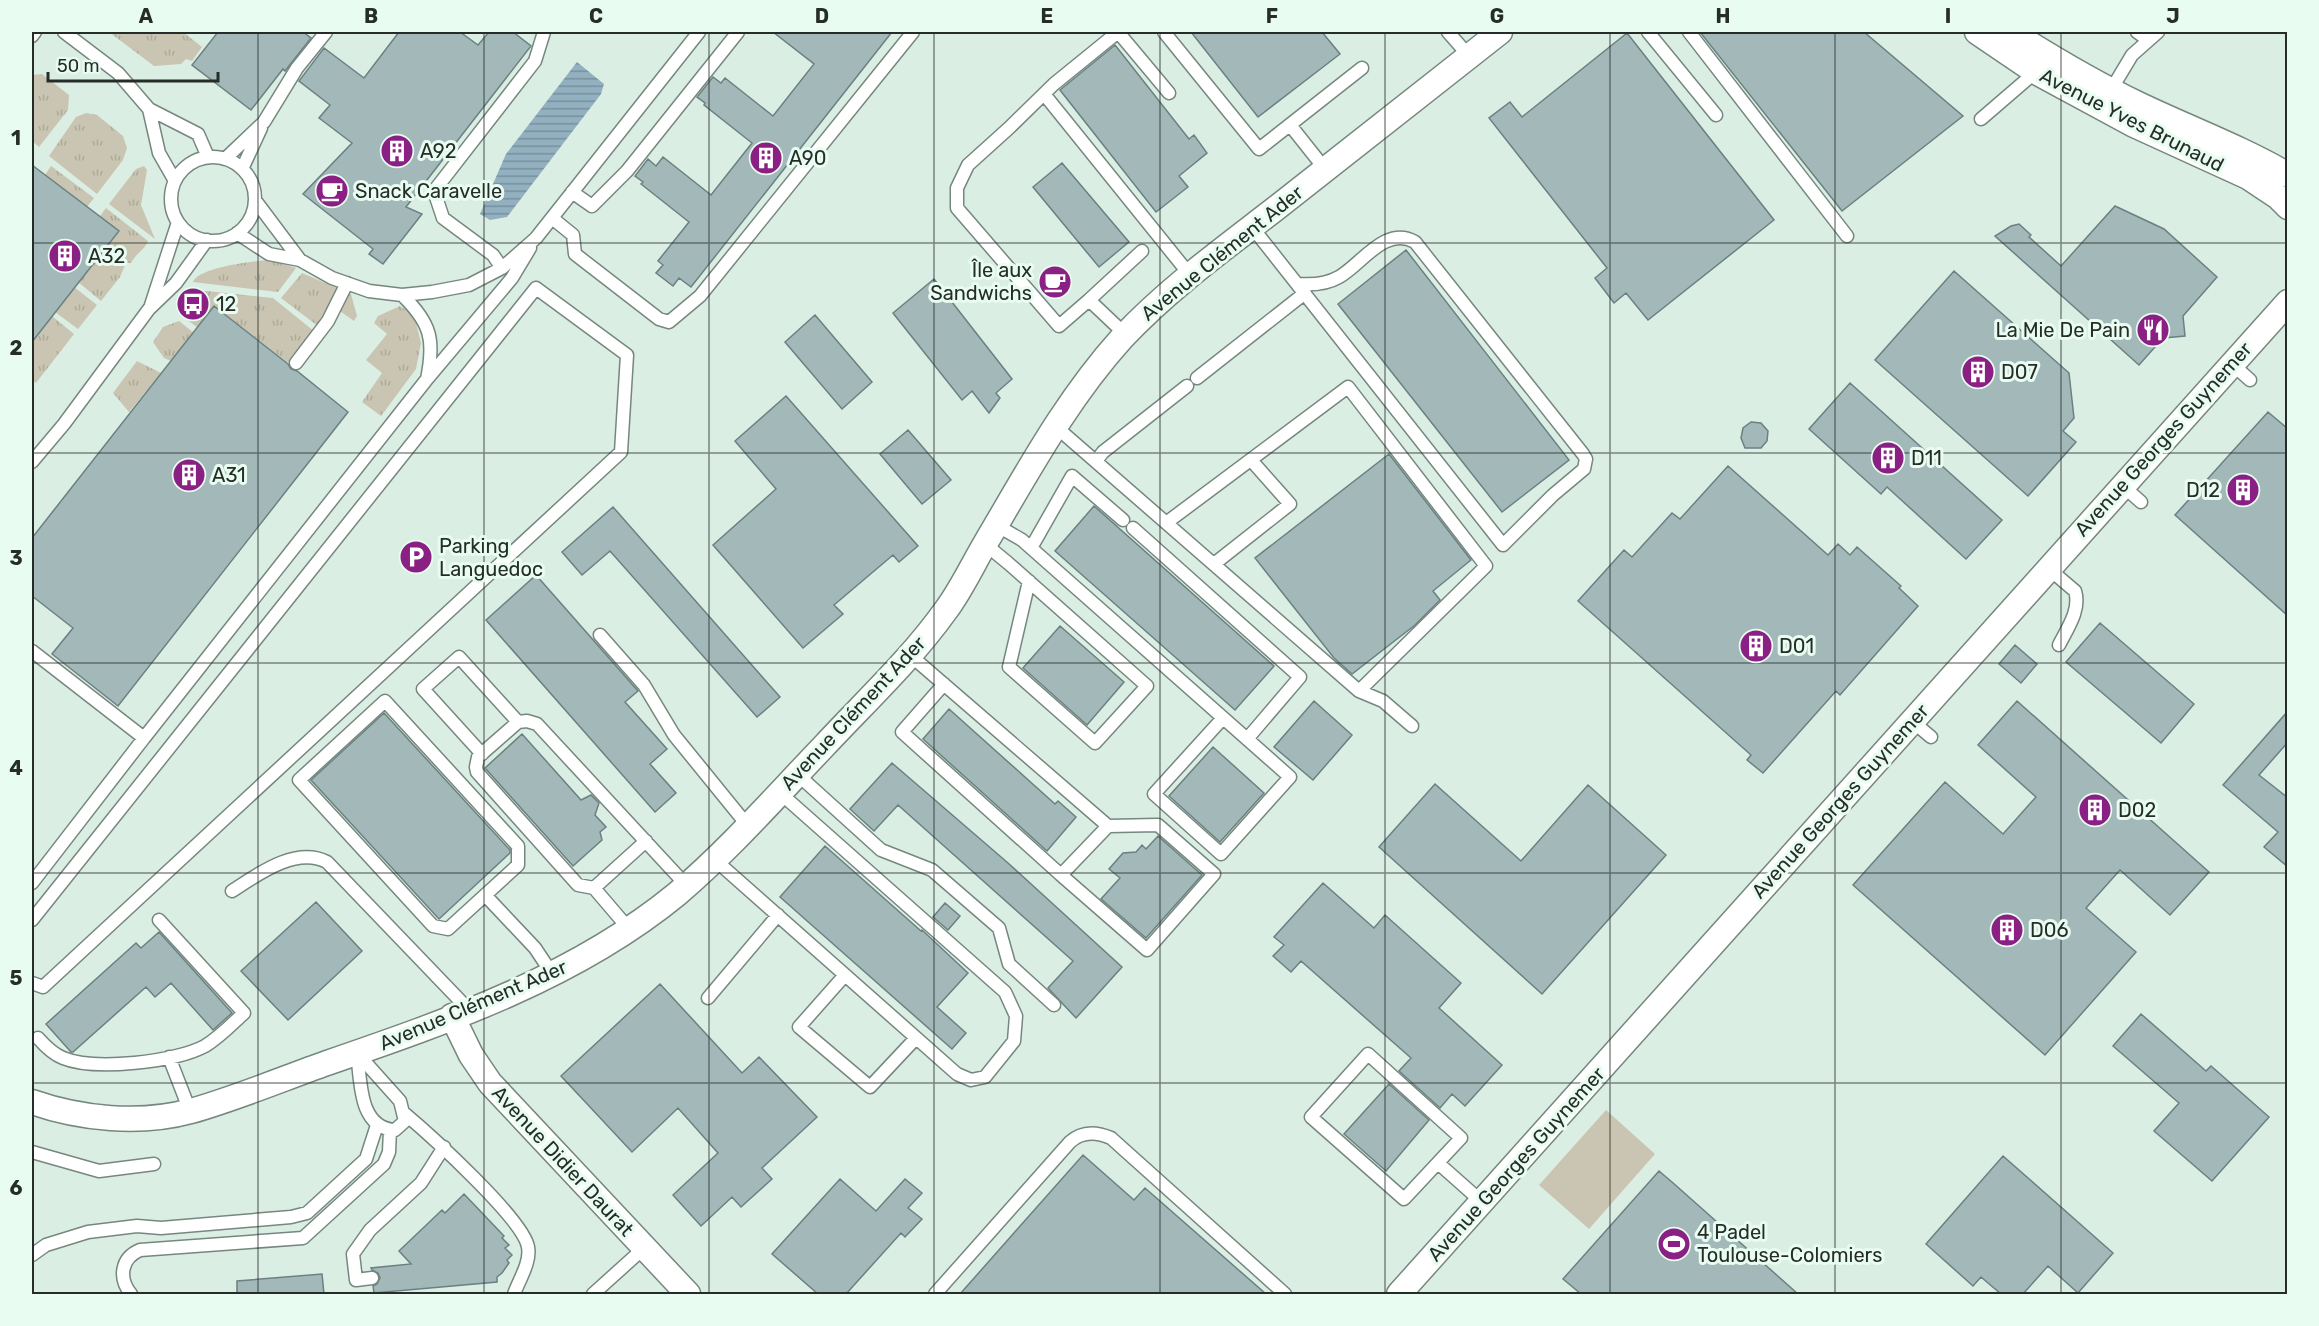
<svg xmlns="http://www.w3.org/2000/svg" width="2319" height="1326" font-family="Rubik,sans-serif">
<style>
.grass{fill:url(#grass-tufts)}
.pitch{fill:#cac5b2}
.water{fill:url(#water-rules)}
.building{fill:#a3b9b9;stroke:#6b8080;stroke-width:1.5}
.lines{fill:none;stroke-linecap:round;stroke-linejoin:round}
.lane-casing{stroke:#75877e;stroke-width:15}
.street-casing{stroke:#75877e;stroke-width:27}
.lane{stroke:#fff;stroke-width:12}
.street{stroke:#fff;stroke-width:24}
.grid{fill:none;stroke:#262d29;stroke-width:1.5;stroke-opacity:0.55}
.labels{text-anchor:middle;stroke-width:6;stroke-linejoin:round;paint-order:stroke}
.street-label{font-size:20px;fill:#262d29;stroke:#e8fcf1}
.poi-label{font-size:20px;fill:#262d29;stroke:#e8fcf1;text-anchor:start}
.neatline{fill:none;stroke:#262d29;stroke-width:2}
.grid-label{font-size:20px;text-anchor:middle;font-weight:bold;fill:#262d29}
</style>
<defs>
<pattern id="grass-tufts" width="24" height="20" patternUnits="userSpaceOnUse" patternTransform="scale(1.5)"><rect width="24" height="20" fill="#cac5b2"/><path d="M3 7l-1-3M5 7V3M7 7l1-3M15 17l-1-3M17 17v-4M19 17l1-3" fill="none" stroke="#adaa99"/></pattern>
<pattern id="water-rules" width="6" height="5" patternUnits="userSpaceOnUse" patternTransform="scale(1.5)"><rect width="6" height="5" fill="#92b0c0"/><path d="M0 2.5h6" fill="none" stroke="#77909c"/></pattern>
</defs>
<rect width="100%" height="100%" fill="#dbeee4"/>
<path class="grass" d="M 109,32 L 183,32 L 202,47 L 192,61 L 186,59 L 181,64 L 154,66 Z
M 42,74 L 69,95 L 68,110 L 39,147 L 32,141 L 32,75 Z
M 86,113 L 97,115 L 123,136 L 127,148 L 123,160 L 97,194 L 49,156 L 76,117 Z
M 51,166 L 94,198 L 87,207 L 45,175 Z
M 144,166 L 147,170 L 141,205 L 155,239 L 109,204 L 136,169 Z
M 106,208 L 148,241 C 145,250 135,254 131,263 L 126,263 L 120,277 L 101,301 L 78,282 L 118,231 L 100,216 Z
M 270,260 L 296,268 L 278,292 L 193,282 C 199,267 254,261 270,260 Z
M 302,273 L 351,294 L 357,316 L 354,321 L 334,307 L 319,327 L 281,298 Z
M 74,287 L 97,305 L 78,329 L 55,312 Z
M 207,291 L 273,298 L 315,332 L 295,361 L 287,362 L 214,306 L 197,327 L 183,317 L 200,292 Z
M 400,306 L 414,315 L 421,343 L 416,369 L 381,416 L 362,402 L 382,373 L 366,360 L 387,334 L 374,323 L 378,316 Z
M 52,316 L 74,334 L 36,383 L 32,380 L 32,342 Z
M 179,321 L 194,333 L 171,361 L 164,358 L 153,342 L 163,327 Z
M 137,361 L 161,373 L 129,412 L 113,393 Z"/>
<path class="pitch" d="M 1606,1110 L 1655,1154 L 1589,1229 L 1539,1185 Z"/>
<path class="water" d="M 577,62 L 604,84 L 601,94 L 507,217 L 490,220 L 480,214 L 506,154 Z"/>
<path class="building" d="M 218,32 L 303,32 L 311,38 L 285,71 L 283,69 L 251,110 L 192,65 Z
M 399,32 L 460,32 L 478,45 L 489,32 L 513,32 L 531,46 L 406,207 L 422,214 L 383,264 L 369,254 L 373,249 L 303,194 L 352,143 L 319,118 L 330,105 L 299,81 L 324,48 L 364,78 Z
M 773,32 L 892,32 L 691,287 L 679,278 L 673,286 L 656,273 L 663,265 L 658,261 L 689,222 L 641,184 L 643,182 L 635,176 L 648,159 L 656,166 L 663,157 L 711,195 L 752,143 L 704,105 L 705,103 L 697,97 L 713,77 L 721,83 L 725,78 L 773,116 L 814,64 Z
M 1191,32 L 1322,32 L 1340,54 L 1258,117 Z
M 1700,32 L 1864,32 L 1963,116 L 1842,211 Z
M 1627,33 L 1774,220 L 1648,320 L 1626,293 L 1614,303 L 1595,278 L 1607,268 L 1489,118 L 1510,102 L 1522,117 Z
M 1115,45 L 1189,139 L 1194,135 L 1207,153 L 1179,176 L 1188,187 L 1156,212 L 1060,90 Z
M 1062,163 L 1129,242 L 1099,267 L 1033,187 Z
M 32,165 L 119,231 L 32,342 Z
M 2115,206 L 2164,229 L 2217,277 L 2183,316 L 2185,336 L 2163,338 L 2139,365 L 1995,236 L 2011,226 L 2019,224 L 2031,235 L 2029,237 L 2061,266 Z
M 1406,250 L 1569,460 L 1502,512 L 1338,304 Z
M 1954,271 L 2069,373 L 2074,418 L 2063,431 L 2076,442 L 2028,496 L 1875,360 Z
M 934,279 L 1012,379 L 996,393 L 1000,398 L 989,413 L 972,391 L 962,400 L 893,313 Z
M 214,306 L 288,364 L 291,369 L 297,371 L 348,412 L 118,706 L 52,654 L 73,628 L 32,596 L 32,538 Z
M 815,315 L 872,382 L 842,409 L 785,342 Z
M 1850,383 L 2002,520 L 1966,559 L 1887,487 L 1881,494 L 1809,429 Z
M 786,396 L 918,546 L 899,562 L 893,555 L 834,605 L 843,614 L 803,648 L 713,545 L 776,489 L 735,441 Z
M 2268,412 L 2288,429 L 2288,616 L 2175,515 Z
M 1751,422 L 1761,423 L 1768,431 L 1767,441 L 1761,448 L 1745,448 L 1741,438 L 1743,428 Z
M 908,430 L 951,480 L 922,504 L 880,454 Z
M 1389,454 L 1471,560 L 1433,591 L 1440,600 L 1415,625 L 1352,674 L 1334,658 L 1255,558 Z
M 1728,466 L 1828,555 L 1838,544 L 1850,555 L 1857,547 L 1901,586 L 1899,588 L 1918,606 L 1840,695 L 1836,691 L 1763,773 L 1747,760 L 1751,755 L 1578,601 L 1624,550 L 1632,557 L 1672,513 L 1680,519 Z
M 1094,506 L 1274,666 L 1235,710 L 1055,551 Z
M 613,507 L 780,697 L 757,717 L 610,551 L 582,575 L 562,552 Z
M 536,575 L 638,691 L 625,702 L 667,749 L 650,764 L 676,793 L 655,812 L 486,620 Z
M 2100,623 L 2194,704 L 2161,743 L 2066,662 Z
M 1060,626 L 1124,682 L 1087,725 L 1023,668 Z
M 2015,645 L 2037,664 L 2021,683 L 1999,664 Z
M 1314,701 L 1352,735 L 1313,780 L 1274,747 Z
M 2017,701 L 2209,872 L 2170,915 L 2120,870 L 2086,908 L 2136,952 L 2045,1055 L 1853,885 L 1945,782 L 2003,834 L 2036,797 L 1978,745 Z
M 949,709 L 1055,804 L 1058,801 L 1076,817 L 1047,851 L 923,739 Z
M 2288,711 L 2288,742 L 2259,775 L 2288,798 L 2288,867 L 2264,847 L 2278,832 L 2223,785 Z
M 384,713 L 510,850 L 510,853 L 439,919 L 311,780 Z
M 522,734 L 581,800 L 591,795 L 599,803 L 595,815 L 606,827 L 600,832 L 602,840 L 573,866 L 485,768 Z
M 1213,747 L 1264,793 L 1220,842 L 1169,796 Z
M 892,763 L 1008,863 L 1122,967 L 1076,1018 L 1048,988 L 1073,961 L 898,805 L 874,831 L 850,809 Z
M 1435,784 L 1521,861 L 1588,785 L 1666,855 L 1542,994 L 1379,847 Z
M 1158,836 L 1202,875 L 1146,938 L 1101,899 L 1120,878 L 1109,869 L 1123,853 L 1136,852 L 1142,845 L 1146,849 Z
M 825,846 L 921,931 L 922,930 L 968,973 L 937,1007 L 966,1033 L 952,1049 L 780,897 Z
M 1323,883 L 1374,928 L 1385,915 L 1461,983 L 1439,1008 L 1502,1065 L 1465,1106 L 1452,1094 L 1440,1108 L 1399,1071 L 1411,1058 L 1301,961 L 1291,972 L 1273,956 L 1284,945 L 1274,937 Z
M 316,902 L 362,951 L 288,1020 L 241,971 Z
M 945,903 L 960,916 L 948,930 L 933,917 Z
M 159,932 L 232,1013 L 213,1030 L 171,983 L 155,997 L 146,987 L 73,1052 L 71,1052 L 46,1024 L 136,943 L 141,948 Z
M 660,984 L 742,1073 L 759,1057 L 817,1117 L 762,1168 L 772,1179 L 741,1207 L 732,1197 L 701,1226 L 673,1195 L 718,1153 L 678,1108 L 632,1152 L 561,1076 Z
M 2141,1014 L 2206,1071 L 2211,1066 L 2269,1117 L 2212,1181 L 2154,1131 L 2179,1103 L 2113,1046 Z
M 1389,1084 L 1429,1120 L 1386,1171 L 1344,1134 Z
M 1083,1155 L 1134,1200 L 1145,1188 L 1266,1294 L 960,1294 Z
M 2003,1156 L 2113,1253 L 2078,1293 L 2048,1266 L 2023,1294 L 2001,1294 L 1981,1277 L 1973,1286 L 1926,1244 Z
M 1659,1171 L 1672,1182 L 1798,1294 L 1581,1294 L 1563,1279 Z
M 840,1179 L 876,1211 L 905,1179 L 922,1193 L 908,1208 L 922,1219 L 905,1237 L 901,1233 L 846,1294 L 818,1294 L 772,1254 Z
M 464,1194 L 504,1236 L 502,1238 L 509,1245 L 505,1248 L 512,1255 L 507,1260 L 509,1263 L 502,1273 L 497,1277 L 497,1282 L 374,1293 L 373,1286 L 377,1284 L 380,1278 L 378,1273 L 372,1270 L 371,1268 L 411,1264 L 399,1251 L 442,1210 L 445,1213 Z
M 322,1274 L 324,1294 L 237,1294 L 237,1281 Z"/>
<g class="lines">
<g class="lane-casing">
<path id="lane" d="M 64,32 L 118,73 L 149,109 L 198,134 L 208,157
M 1164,32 L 1259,149 L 1362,68
M 1448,32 L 1469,56
M 1648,32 L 1716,115
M 1689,32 L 1847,236
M 2137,32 L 2148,40
M 32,36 L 35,32
M 2111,90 L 2132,55 L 2158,32
M 1044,94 L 1190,275
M 149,109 L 159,153 L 175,181
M 1981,119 L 2039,69
M 1290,125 L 1325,169
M171 199a42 42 0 1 1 84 0a42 42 0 1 1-84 0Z
M 225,159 L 264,122 L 297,68 L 326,32
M 242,169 L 261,128
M 572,192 L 592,206 L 627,171 L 738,32
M 255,200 L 300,260
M 552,218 L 573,235 L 575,254 L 659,319 L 669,322 L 700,296 L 913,32
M 1252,227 L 1503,545 L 1553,495 L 1584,469 L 1586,459 L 1583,454 L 1415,242 C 1385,225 1361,265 1339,277 C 1327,284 1311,285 1298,284
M 237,233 L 269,254 L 300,260 L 332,278 L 369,291 L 402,295 L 432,292 L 469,285 L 502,268 L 536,238 L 699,32
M 502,268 L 493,255 L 443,218 L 434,191 L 535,61 L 544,32
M 1089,300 L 1059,326 L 957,208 L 957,188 L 968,165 L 1009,128 L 1054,84 L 1118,32 L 1169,93
M 151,305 L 178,222
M 1126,335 L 1089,300 L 1142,251
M 296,363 L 328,321 L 347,283
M 2231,363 L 2250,380
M 428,378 L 512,278 L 530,248
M 1197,378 L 1305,293
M 1055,426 L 1359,691 L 1383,701 L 1412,726
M 1096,461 L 1103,452 L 1187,386
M 32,462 L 64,424 L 149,309 L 176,283 L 207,240
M 2122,485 L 2141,502
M 1166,523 L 1348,387 L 1486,566 L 1359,691
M 996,525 L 1022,540 L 1290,777 L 1221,854 L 1154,794 L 1223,718
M 1133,528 L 1300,677 L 1247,739
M 985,544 L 1008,563 L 1147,686 L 1095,743 L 1009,667 L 1029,581
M 1031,548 L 1072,476 L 1123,520
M 1214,564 L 1290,504 L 1251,460
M 2048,568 L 2075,591 C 2081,610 2067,629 2059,645
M 600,635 L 644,685 L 674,735 L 748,826
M 32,651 L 144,738 L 32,883
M 910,655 L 1108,826 L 1061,875 L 1147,950 L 1214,874 L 1158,825 L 1108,826
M 944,684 L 902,732 L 1061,875
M 385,701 L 518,846 L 518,865 L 448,929 L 433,926 L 299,780 Z
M 1912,721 L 1931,737
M 144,738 L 427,379 C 435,340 431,323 402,295
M 482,754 L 423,689 L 459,657 L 518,722
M 797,774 L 881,850 L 932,870 L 999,928 L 1009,964 L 1054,1005
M 714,859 L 957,1074 L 971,1080 L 985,1077 L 1014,1041 L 1016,1016 L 1005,992 L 779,792
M 594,888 L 646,841
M 232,891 C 258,874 296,846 327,862 L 470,1011
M 485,895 L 535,948 L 553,975
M 32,920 L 536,288 L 627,355 L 621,452 L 43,987 L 32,983
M 629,929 L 594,888 L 578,885 L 477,772 L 476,767 L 478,757 L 518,722 L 527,721 L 537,724 L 686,885
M 845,975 L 799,1027 L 870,1087 L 916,1038
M 708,998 L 778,915
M 38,1038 C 45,1046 53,1054 63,1058 C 95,1071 175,1062 205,1046 C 220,1037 232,1024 244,1013 L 159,920
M 357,1053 L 400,1101 L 405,1121 L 395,1130 C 358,1128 361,1080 357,1053 Z
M 1368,1054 L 1461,1138 L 1404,1199 L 1311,1117 Z
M 169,1057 L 190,1111
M 404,1113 C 429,1134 524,1220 528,1247 C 531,1262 519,1280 514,1294
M 32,1152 L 99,1171 L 154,1164
M 1438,1163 L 1482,1202
M 32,1255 L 46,1245 L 88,1232 L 137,1226 L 161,1228 L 291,1217 L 307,1213 L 366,1159 L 377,1125
M 372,1278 L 356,1280 L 353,1254 L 370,1230 L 421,1183 L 444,1147
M 131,1294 C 118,1278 121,1258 140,1250 L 303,1238 L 384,1164 L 389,1152 L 390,1130
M 593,1294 L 644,1248
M 935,1294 L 1070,1142 C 1082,1131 1097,1132 1111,1138 L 1285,1294"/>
</g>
<g class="street-casing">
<path id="street" d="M 1977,32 L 2036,72 L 2132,124 L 2248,177 L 2278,197 L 2288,207
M 2011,32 C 2052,58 2094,83 2138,104 C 2188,128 2240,147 2288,175
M 452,1016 L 471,1055 L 490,1083 L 688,1294
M 32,1102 C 81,1119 140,1125 191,1111 C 237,1098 282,1079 327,1063 C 449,1021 576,977 677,894 C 730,849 777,795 825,745 C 866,701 911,659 946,610 C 961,590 972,566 985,544 C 1027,473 1066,400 1122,338 C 1168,289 1222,250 1275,209 C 1350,150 1425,91 1500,32
M 1399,1294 L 2288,302"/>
</g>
<use href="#lane" class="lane"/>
<use href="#street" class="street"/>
</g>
<path class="grid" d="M 258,32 L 258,1294M 484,32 L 484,1294M 709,32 L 709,1294M 934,32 L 934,1294M 1160,32 L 1160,1294M 1385,32 L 1385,1294M 1610,32 L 1610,1294M 1835,32 L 1835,1294M 2061,32 L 2061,1294M 32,243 L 2288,243M 32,453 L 2288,453M 32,663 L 2288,663M 32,873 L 2288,873M 32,1083 L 2288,1083"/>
<defs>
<g id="building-disc" transform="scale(1.725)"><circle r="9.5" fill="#8a1f84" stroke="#e8fcf1"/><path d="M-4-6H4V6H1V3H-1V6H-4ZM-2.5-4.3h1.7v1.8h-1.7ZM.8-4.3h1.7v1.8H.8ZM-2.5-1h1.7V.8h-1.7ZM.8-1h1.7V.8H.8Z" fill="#fff"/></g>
<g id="cafe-disc" transform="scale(1.725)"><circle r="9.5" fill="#8a1f84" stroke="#e8fcf1"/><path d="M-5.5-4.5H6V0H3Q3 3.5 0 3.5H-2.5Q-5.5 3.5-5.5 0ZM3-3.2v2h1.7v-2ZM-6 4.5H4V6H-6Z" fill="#fff"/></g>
<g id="bus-disc" transform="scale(1.725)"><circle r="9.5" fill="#8a1f84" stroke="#e8fcf1"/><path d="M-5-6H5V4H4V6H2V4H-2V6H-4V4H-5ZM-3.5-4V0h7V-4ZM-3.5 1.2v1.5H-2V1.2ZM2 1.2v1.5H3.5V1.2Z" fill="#fff"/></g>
<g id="restaurant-disc" transform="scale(1.725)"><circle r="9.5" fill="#8a1f84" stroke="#e8fcf1"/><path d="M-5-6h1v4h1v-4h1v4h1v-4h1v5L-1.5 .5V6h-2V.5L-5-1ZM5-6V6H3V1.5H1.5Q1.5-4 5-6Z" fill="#fff"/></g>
<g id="parking-disc" transform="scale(1.725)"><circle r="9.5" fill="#8a1f84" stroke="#e8fcf1"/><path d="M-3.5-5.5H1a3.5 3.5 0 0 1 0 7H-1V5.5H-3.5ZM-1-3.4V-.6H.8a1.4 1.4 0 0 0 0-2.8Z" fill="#fff"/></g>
<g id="stadium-disc" transform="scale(1.725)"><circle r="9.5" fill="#8a1f84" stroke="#e8fcf1"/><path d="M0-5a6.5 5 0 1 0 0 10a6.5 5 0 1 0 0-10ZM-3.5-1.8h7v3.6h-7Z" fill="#fff"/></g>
</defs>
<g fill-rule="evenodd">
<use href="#building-disc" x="397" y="151"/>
<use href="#building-disc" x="766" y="158"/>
<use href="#cafe-disc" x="332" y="191"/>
<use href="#building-disc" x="65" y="256"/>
<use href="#cafe-disc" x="1055" y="282"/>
<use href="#bus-disc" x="193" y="304"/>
<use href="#restaurant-disc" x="2153" y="330"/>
<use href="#building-disc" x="1978" y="372"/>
<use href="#building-disc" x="1888" y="458"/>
<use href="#building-disc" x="189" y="475"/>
<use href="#building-disc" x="2243" y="490"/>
<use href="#parking-disc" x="416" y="557"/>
<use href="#building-disc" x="1756" y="646"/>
<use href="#building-disc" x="2095" y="810"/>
<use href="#building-disc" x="2007" y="930"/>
<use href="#stadium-disc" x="1674" y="1244"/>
</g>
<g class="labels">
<g class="street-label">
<text transform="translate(2132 120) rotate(27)" y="7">Avenue Yves Brunaud</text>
<text transform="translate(1222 253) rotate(-39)" y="7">Avenue Clément Ader</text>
<text transform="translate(2163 439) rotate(-48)" y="7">Avenue Georges Guynemer</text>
<text transform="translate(853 713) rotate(-47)" y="7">Avenue Clément Ader</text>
<text transform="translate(1840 801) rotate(-48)" y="7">Avenue Georges Guynemer</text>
<text transform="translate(473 1005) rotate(-23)" y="7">Avenue Clément Ader</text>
<text transform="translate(563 1161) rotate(47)" y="7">Avenue Didier Daurat</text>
<text transform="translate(1516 1164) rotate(-48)" y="7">Avenue Georges Guynemer</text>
</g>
<g class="poi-label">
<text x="420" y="158">A92</text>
<text x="789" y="165">A90</text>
<text x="355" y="198">Snack Caravelle</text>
<text x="88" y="263">A32</text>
<text x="1032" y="277" text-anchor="end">Île aux<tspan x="1032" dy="23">Sandwichs</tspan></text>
<text x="216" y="311">12</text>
<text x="2130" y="337" text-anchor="end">La Mie De Pain</text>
<text x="2001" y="379">D07</text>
<text x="1911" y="465">D11</text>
<text x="212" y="482">A31</text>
<text x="2220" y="497" text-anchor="end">D12</text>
<text x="439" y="553">Parking<tspan x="439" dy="23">Languedoc</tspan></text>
<text x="1779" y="653">D01</text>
<text x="2118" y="817">D02</text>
<text x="2030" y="937">D06</text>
<text x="1697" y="1239">4 Padel<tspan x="1697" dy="23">Toulouse-Colomiers</tspan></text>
</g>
</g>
<rect width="2319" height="1326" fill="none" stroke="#e8fcf1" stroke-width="66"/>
<path d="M48 72v9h170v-9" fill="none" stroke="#262d29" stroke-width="3"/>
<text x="57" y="72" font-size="18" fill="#262d29" stroke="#e8fcf1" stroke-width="4.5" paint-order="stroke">50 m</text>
<rect x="33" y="33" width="2253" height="1260" class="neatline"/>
<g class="grid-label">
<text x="146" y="23">A</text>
<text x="371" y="23">B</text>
<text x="596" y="23">C</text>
<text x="822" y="23">D</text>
<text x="1047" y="23">E</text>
<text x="1272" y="23">F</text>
<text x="1497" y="23">G</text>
<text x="1723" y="23">H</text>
<text x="1948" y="23">I</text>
<text x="2173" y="23">J</text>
<text x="16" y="145">1</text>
<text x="16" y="355">2</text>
<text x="16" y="565">3</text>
<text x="16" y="775">4</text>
<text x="16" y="985">5</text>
<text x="16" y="1195">6</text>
</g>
</svg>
